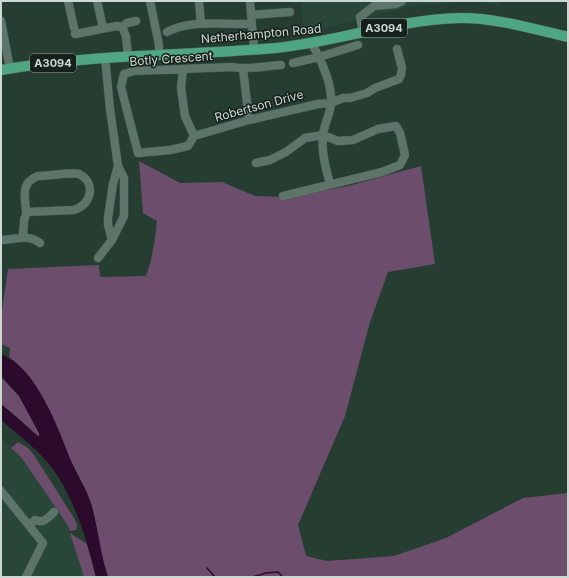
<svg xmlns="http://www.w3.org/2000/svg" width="569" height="578" font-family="Inter,sans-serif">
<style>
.built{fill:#284739}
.green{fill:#6c4e6c}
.water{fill:#2b0a2b}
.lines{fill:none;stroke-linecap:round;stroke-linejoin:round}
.stream{stroke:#2b0a2b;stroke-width:1.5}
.minor-casing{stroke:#465a51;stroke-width:9}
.major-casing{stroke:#465a51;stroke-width:11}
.minor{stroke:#5d7569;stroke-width:8}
.major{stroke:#4fa683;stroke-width:10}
.labels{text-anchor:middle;stroke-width:3;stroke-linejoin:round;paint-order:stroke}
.shield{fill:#17211c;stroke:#95a29b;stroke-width:1}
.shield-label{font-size:11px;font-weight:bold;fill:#cbd9d2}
.street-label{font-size:12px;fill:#cbd9d2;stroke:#17211c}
</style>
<rect width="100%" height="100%" fill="#263d32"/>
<path class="built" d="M 301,1 L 498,1 L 499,5 L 474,1 L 413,6 L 304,34 Z
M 1,438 L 21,457 L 67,524 L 84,577 L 1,577 Z"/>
<path class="green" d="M 139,161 L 180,183 L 222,182 L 255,196 L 287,197 L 348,186 L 421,166 L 435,264 L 388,272 L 370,322 L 345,416 L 298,525 L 306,556 L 327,561 L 394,556 L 446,538 L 523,498 L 568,493 L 568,577 L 108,577 C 102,559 99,541 95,523 C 93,516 93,509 90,502 C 86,488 78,476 72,463 C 54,426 44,383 9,357 L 10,348 L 1,344 L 1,317 L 8,269 L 99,265 L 100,277 L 146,276 C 153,257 155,240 157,221 L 143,213 Z
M 1,377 L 19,396 L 39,433 L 39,437 L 17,417 L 1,404 Z
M 18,442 L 28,448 L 34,455 L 74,518 L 77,525 L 76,530 L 70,531 L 67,524 L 21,457 L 11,448 Z
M 70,533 L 87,544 L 96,577 L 84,577 Z"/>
<path class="water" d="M 1,354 C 37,368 58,428 71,461 C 77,475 86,488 91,503 C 98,527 100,553 108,577 L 96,577 C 87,540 75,500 53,469 C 39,450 18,435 1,420 L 1,404 L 39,437 L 39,433 L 19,396 L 1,376 Z"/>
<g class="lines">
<path class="stream" d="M 207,568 L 215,577
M 252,577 L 266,573 L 278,572 L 283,577"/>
<g class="minor-casing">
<path id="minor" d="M 68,1 L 74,28
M 97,1 L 103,28
M 150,1 L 159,45 L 159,55
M 199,1 L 201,24
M 250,1 L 254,50
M 251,15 L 290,12
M 1,21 L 10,69
M 122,27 L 127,23 L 136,21
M 167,32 C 192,19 224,25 251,24
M 363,33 L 360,17 L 374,6 L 396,4 L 402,1
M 75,34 L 117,26 L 122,27 L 126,36 L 128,56
M 312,44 C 321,60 332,83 331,102 C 331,113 324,124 323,135 C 321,152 326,169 330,184
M 293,63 L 319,57 L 358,45
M 243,69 L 249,120
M 183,70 L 181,88 L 185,116 L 194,136
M 194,136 L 188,146 L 170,150 L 138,153 L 121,87 L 124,74 L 134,71 L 232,67 C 248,70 264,66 281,65
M 194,136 L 249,120 L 318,104 L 331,103 L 343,98 L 350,98 L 367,93 L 375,88 L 399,79 L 401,75 L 402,68 L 397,49
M 256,163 L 270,160 L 286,152 L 305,138 L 323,135 L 338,141 L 353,140 L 378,129 L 396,126 L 400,133 L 405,155 L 400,165 L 382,172 L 283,196
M 23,236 C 23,231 24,226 24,220 C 25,217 27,214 26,211 C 25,196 20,183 38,176 C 46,176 74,172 79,174 C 97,183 91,205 74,210 L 27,212
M 1,240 C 15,240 27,233 40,243
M 112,240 L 108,225 L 108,218 L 113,184 L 118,166
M 98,258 L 112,240 L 124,216 L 124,178 L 118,166 L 110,109 L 105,57
M 1,491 L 43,543 L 26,577
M 29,525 L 35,520 C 43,524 48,518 54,512"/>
</g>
<g class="major-casing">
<path id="major" d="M 1,70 C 92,54 184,56 276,48 C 338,42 398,19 461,18 C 497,18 533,29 568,37"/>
</g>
<use href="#minor" class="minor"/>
<use href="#major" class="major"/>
</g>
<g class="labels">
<g class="shield">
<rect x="361" y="19" width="46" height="18" rx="3"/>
<rect x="30" y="54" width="46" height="18" rx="3"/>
</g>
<g class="shield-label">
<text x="384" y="32">A3094</text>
<text x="53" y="67">A3094</text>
</g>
<g class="street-label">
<text transform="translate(261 34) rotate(-5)" y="4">Netherhampton Road</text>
<text transform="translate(171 59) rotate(-4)" y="4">Botly Crescent</text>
<text transform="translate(259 106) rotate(-15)" y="4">Robertson Drive</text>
</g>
</g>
<rect width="569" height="578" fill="none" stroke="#cbd9d2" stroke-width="4"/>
</svg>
